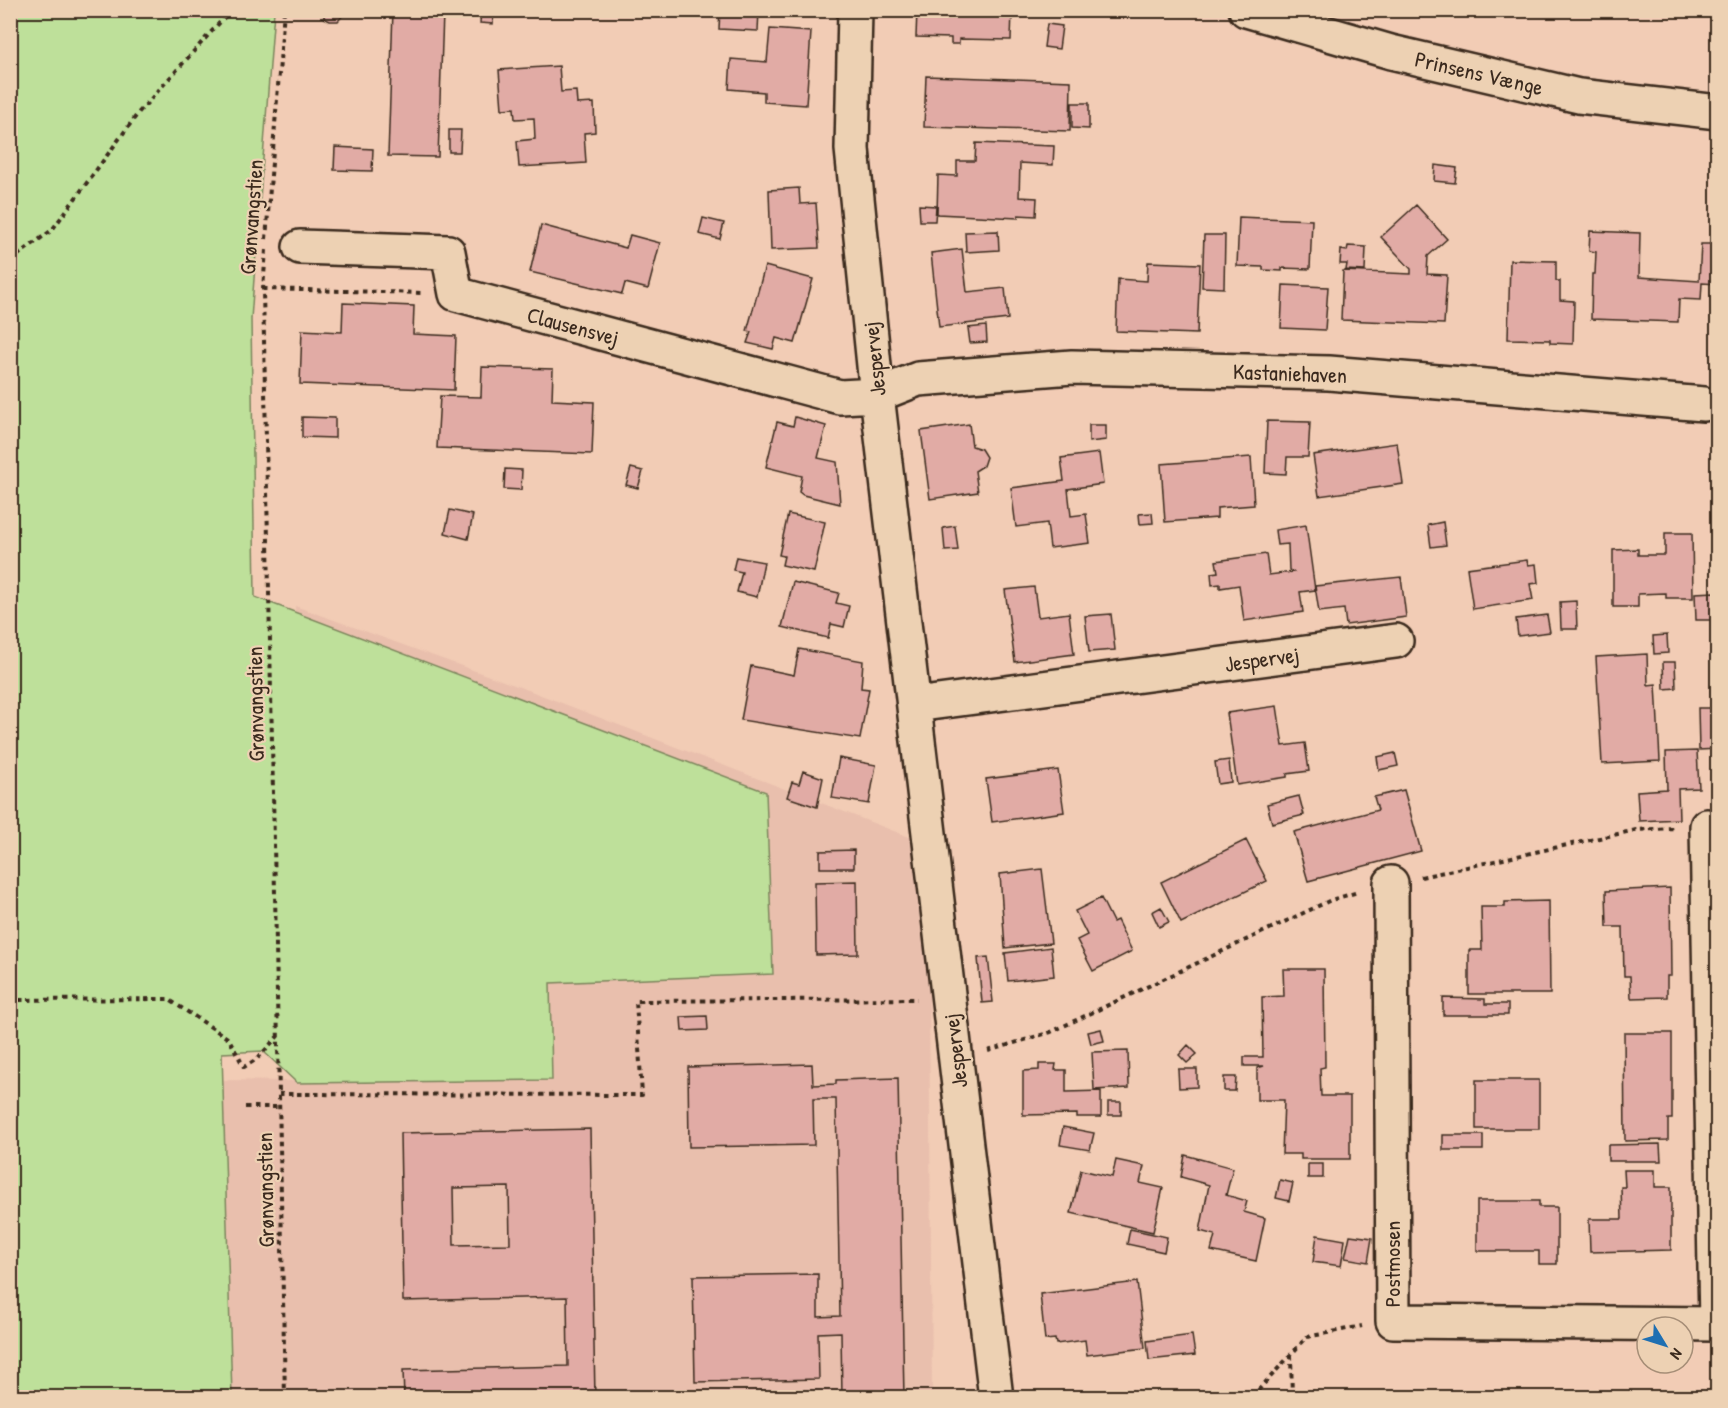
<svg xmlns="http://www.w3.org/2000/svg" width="1728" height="1408" font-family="'Patrick Hand',sans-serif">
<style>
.built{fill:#e9bfad}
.green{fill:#bee09a;stroke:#7c855c;stroke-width:1.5}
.building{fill:#e1aba5;stroke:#3b2a1e;stroke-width:1.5;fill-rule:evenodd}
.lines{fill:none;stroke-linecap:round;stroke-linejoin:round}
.minor-casing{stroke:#3b2a1e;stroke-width:38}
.path{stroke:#3b2a1e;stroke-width:4;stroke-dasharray:4.5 4.5;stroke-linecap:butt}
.minor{stroke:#edd1b3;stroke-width:33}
.labels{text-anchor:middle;stroke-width:4.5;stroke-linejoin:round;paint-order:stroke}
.street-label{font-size:22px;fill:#3b2a1e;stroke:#edd1b3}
</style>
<rect width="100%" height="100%" fill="#f2ccb5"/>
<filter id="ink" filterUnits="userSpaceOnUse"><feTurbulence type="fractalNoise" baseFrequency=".0167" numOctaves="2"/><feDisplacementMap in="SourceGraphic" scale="12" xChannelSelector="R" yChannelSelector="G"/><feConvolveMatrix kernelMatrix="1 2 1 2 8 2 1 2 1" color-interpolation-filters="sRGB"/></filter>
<g filter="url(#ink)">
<path class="built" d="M 295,606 L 528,690 L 912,838 L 929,980 L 932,1397 L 11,1398 L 11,1078 L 305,1081 Z"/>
<path class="green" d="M 10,11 L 274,11 L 251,319 L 255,597 L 766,792 L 773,974 L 550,983 L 552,1080 L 297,1083 L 263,1051 L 222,1053 L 232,1397 L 11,1397 Z"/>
<path class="building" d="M 324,10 L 345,10 L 346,12 L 338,21 L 330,21 L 324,18 Z
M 481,10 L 494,10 L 493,24 L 480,23 Z
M 720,10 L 759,10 L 758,31 L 719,29 Z
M 917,10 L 1012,10 L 1011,40 L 959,39 L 959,44 L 951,44 L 951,38 L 916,37 Z
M 393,11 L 443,13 L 438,157 L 388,156 Z
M 1047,24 L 1062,26 L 1059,49 L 1044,47 Z
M 770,29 L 811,32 L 806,105 L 764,102 L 764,92 L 729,89 L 731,59 L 767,62 Z
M 559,66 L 561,92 L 576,91 L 577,104 L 594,103 L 595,132 L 584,133 L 586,163 L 519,167 L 517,141 L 535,139 L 534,118 L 515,119 L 514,108 L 502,109 L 499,70 Z
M 926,76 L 1071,81 L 1070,131 L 924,127 Z
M 1072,103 L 1089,103 L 1089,129 L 1072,128 Z
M 449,130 L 461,130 L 460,152 L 449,152 Z
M 976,143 L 1054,146 L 1053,165 L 1020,163 L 1019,197 L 1037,198 L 1036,216 L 1018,215 L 1018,218 L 937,214 L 938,175 L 957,176 L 957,161 L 975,161 Z
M 335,147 L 373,149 L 372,171 L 334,170 Z
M 1435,165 L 1457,168 L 1455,183 L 1434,181 Z
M 799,188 L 800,204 L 816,203 L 819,248 L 771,250 L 769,190 Z
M 919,205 L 936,206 L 935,221 L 920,221 Z
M 1416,205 L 1447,239 L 1428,256 L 1427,274 L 1447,275 L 1444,324 L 1341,320 L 1343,271 L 1411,274 L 1411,269 L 1381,237 Z
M 1239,217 L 1312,220 L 1310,269 L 1282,268 L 1282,271 L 1263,270 L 1263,267 L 1237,266 Z
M 703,218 L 724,223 L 720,239 L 699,234 Z
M 541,225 L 626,248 L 630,235 L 660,243 L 648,289 L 625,283 L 622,294 L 530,272 Z
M 998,231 L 999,250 L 966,252 L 965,232 Z
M 1590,231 L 1640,233 L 1639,277 L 1699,281 L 1701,244 L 1718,244 L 1718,284 L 1702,283 L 1701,300 L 1679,299 L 1678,322 L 1591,319 L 1592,274 L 1595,274 L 1596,252 L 1589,251 Z
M 1204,235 L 1225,235 L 1224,288 L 1202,287 Z
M 1348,246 L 1366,247 L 1365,271 L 1346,270 L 1347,264 L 1340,264 L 1341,250 L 1347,251 Z
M 962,249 L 967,292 L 1005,288 L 1008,319 L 939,327 L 931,253 Z
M 1510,260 L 1556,261 L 1556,281 L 1560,281 L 1560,300 L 1574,301 L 1573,344 L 1550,343 L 1550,340 L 1508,339 Z
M 1148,262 L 1200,264 L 1197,334 L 1116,331 L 1118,279 L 1147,281 Z
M 765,266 L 813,279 L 795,343 L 776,338 L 773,349 L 747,343 L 751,332 L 747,331 Z
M 1283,285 L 1328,287 L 1325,330 L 1281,328 Z
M 343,303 L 414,306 L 413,334 L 456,336 L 454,390 L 300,384 L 302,330 L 342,332 Z
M 986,326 L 987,342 L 970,343 L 968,328 Z
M 482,367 L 553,369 L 552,400 L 594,402 L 592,454 L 437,448 L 440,396 L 481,397 Z
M 302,417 L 335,418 L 335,438 L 302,437 Z
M 795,417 L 826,426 L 818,458 L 837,462 L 840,504 L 803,495 L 799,492 L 802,476 L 766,467 L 777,422 L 793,426 Z
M 1267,421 L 1310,422 L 1308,457 L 1287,457 L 1286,474 L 1265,473 Z
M 969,424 L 972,446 L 981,449 L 986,457 L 983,466 L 975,471 L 978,492 L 930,499 L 921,431 Z
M 1089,425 L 1106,425 L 1106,440 L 1089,442 Z
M 1397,443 L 1403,484 L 1319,496 L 1313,455 Z
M 1099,453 L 1103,484 L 1068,489 L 1071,516 L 1086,514 L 1090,543 L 1050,548 L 1047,523 L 1016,527 L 1011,488 L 1064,481 L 1061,458 Z
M 1251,457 L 1254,505 L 1217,508 L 1217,518 L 1165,522 L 1161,464 Z
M 631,468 L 643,471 L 638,488 L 626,485 Z
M 505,469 L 522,470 L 521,490 L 504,489 Z
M 450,510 L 473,515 L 468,539 L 445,533 Z
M 1152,513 L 1153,523 L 1140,524 L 1139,514 Z
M 788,514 L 825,522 L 814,572 L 782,565 L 784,556 L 779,555 Z
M 1443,522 L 1446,545 L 1431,547 L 1428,525 Z
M 1306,525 L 1315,590 L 1300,592 L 1303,612 L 1244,621 L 1239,585 L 1220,588 L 1220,584 L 1212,585 L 1211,573 L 1218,572 L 1216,561 L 1266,554 L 1269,575 L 1293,572 L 1289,570 L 1288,544 L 1277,545 L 1275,530 Z
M 955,526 L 958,550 L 945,551 L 943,528 Z
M 1665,533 L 1692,533 L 1693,598 L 1666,598 L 1666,593 L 1638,594 L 1638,607 L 1613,607 L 1613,550 L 1638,549 L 1638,555 L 1665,555 Z
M 736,557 L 764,562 L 757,597 L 737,592 L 742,572 L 733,570 Z
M 1527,560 L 1528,565 L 1536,564 L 1538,583 L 1530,584 L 1533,600 L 1473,609 L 1467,568 Z
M 1401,577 L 1406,617 L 1346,625 L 1344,609 L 1319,612 L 1315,586 Z
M 793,582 L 839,593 L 836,603 L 849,606 L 844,627 L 831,624 L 828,638 L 782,627 Z
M 1034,587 L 1038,617 L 1069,613 L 1074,654 L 1015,662 L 1005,590 Z
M 1715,592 L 1715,620 L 1696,620 L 1695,593 Z
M 1576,601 L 1577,629 L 1561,629 L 1560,602 Z
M 1111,614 L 1115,650 L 1089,652 L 1085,616 Z
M 1547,615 L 1550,632 L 1518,636 L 1516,619 Z
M 1667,635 L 1668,653 L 1654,654 L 1653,636 Z
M 799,649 L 863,661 L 861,688 L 869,689 L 860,739 L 741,720 L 751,666 L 794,675 Z
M 1647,654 L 1648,685 L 1656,684 L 1660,761 L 1602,764 L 1596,657 Z
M 1663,662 L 1675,662 L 1676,688 L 1664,689 Z
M 1711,690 L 1718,690 L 1718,749 L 1699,750 L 1698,708 L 1712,708 Z
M 1277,706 L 1283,746 L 1305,743 L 1309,771 L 1287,774 L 1287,777 L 1237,785 L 1227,713 Z
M 1697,751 L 1699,788 L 1678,789 L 1679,819 L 1639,821 L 1637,791 L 1667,789 L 1666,752 Z
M 1395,753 L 1398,766 L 1379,770 L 1377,757 Z
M 839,758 L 876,765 L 869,804 L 832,798 Z
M 1229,760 L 1231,782 L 1218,784 L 1215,762 Z
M 1058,770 L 1064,812 L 992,822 L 986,779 Z
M 803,771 L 823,778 L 817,807 L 787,797 L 792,782 L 799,784 Z
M 1404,790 L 1421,851 L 1308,881 L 1294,832 L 1378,810 L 1374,797 Z
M 1299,796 L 1304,815 L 1272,823 L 1267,804 Z
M 1246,840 L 1267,881 L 1181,923 L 1161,882 Z
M 854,850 L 854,868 L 820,868 L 820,851 Z
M 1042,869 L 1051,943 L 1005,948 L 1000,874 Z
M 857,881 L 858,954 L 816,955 L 815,882 Z
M 1670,888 L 1671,976 L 1667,976 L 1667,997 L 1631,998 L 1630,976 L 1624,976 L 1623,927 L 1607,927 L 1606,891 Z
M 1101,898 L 1113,922 L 1117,920 L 1132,951 L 1093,971 L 1077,940 L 1087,935 L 1075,911 Z
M 1549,901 L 1550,994 L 1469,994 L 1469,950 L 1482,950 L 1481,907 L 1505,907 L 1505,902 Z
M 1161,907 L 1169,922 L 1159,927 L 1152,912 Z
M 1051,947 L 1054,976 L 1008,981 L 1005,953 Z
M 988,957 L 993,1002 L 982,1003 L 978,958 Z
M 1283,969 L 1324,969 L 1325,1067 L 1320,1068 L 1321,1096 L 1350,1096 L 1350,1159 L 1301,1159 L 1301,1154 L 1282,1154 L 1284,1100 L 1257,1100 L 1257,1068 L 1264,1066 L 1244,1066 L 1244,1057 L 1263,1057 L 1262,997 L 1284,996 Z
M 1443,998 L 1485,999 L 1485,1004 L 1508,1004 L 1508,1015 L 1443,1015 Z
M 707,1016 L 708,1030 L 682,1031 L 681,1017 Z
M 1101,1029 L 1104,1041 L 1091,1044 L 1088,1032 Z
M 1624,1033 L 1672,1033 L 1672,1119 L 1668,1119 L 1668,1140 L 1625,1141 Z
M 1188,1045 L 1197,1054 L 1187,1063 L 1179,1055 Z
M 1128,1051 L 1129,1088 L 1094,1090 L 1092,1052 Z
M 812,1064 L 813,1085 L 836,1084 L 836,1080 L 898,1078 L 904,1398 L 842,1398 L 841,1332 L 818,1333 L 819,1379 L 695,1382 L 693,1276 L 818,1274 L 818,1317 L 840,1316 L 836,1099 L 813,1099 L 814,1145 L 689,1147 L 688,1067 Z
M 1039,1064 L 1056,1064 L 1055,1070 L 1066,1070 L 1066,1092 L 1101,1091 L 1101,1117 L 1077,1117 L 1077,1114 L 1023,1115 L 1023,1071 L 1039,1070 Z
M 1178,1069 L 1197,1069 L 1197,1087 L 1179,1088 Z
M 1224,1077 L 1236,1077 L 1235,1091 L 1224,1091 Z
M 1476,1080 L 1539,1080 L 1539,1129 L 1476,1129 Z
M 1108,1102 L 1121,1102 L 1121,1115 L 1108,1115 Z
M 1063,1127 L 1094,1133 L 1090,1150 L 1060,1145 Z
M 590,1129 L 595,1398 L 404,1398 L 403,1370 L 568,1366 L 567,1297 L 403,1301 L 400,1133 ZM 509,1187 L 510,1244 L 454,1245 L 453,1188 Z
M 1443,1135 L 1483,1135 L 1483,1150 L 1443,1150 Z
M 1660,1144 L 1661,1161 L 1608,1161 L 1608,1145 Z
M 1185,1155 L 1233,1168 L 1226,1195 L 1247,1201 L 1244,1212 L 1265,1218 L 1256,1261 L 1211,1251 L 1215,1235 L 1200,1231 L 1209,1185 L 1181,1177 Z
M 1116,1160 L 1144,1166 L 1140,1183 L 1163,1188 L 1153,1232 L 1071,1213 L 1081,1170 L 1112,1177 Z
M 1308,1164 L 1323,1164 L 1323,1178 L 1308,1178 Z
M 1624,1170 L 1655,1170 L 1655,1187 L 1671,1187 L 1671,1250 L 1590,1252 L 1589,1219 L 1622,1219 L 1621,1187 L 1625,1187 Z
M 1280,1180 L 1293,1183 L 1289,1201 L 1276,1198 Z
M 1477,1201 L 1539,1201 L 1539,1207 L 1557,1207 L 1557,1264 L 1539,1264 L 1539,1251 L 1477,1251 Z
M 1130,1229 L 1167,1237 L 1164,1252 L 1127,1244 Z
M 1317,1235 L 1345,1240 L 1341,1266 L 1313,1262 Z
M 1350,1235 L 1372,1238 L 1368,1262 L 1345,1258 Z
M 1137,1282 L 1145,1348 L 1087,1355 L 1085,1340 L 1056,1344 L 1055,1339 L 1045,1340 L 1040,1294 Z
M 1192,1335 L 1195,1355 L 1149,1360 L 1147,1341 Z
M 1349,1394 L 1427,1395 L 1426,1398 L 1349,1398 Z"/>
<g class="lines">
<g class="minor-casing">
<path id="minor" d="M 855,10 L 852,149 L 877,395 L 996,1398
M 1246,10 L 1391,52 L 1579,96 L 1718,112
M 300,247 L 448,252 L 456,294 L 840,397 L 877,395 L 918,379 L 1072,367 L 1329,373 L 1704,404
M 915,705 L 1396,641
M 1707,826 L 1716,1324
M 1391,883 L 1393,1321 L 1718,1324"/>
</g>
<path class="path" d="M 266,239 L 284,10
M 266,250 L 263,289 L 285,1398
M 10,261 L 52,230 L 139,112 L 231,10
M 263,289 L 424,293
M 1421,877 L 1636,830 L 1675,828
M 10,1000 L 168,999 L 229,1039 L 244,1067 L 257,1059 L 278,1036
M 988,1051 L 1051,1032 L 1331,900 L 1358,892
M 279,1094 L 642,1095 L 636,1001 L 917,999
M 245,1107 L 279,1107
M 1291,1355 L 1292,1398
M 1252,1397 L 1307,1337 L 1362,1326"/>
<use href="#minor" class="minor"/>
</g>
</g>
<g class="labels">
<g class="street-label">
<text transform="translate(1479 73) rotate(13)" y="8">Prinsens Vænge</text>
<text transform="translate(251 217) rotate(-86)" y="8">Grønvangstien</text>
<text transform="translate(573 326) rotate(15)" y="8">Clausensvej</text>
<text transform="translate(874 359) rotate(-96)" y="8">Jespervej</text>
<text transform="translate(1290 373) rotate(2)" y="8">Kastaniehaven</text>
<text transform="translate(1262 659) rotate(-8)" y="8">Jespervej</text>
<text transform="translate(255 704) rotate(-91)" y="8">Grønvangstien</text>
<text transform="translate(955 1051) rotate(-97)" y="8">Jespervej</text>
<text transform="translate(265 1190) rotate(-91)" y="8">Grønvangstien</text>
<text transform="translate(1392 1264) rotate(-90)" y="8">Postmosen</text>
</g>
</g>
<rect width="1728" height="1408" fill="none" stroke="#edd1b3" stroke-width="36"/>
<rect x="18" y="18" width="1692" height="1372" fill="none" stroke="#3b2a1e" stroke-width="2" filter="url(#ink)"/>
<g transform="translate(1665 1345) rotate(128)"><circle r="28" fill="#edd1b3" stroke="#a68e77" stroke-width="1.5"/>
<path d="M0-4.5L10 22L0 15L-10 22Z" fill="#1f6fb2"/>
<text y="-9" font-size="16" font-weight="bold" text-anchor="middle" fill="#3b2a1e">N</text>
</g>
</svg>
